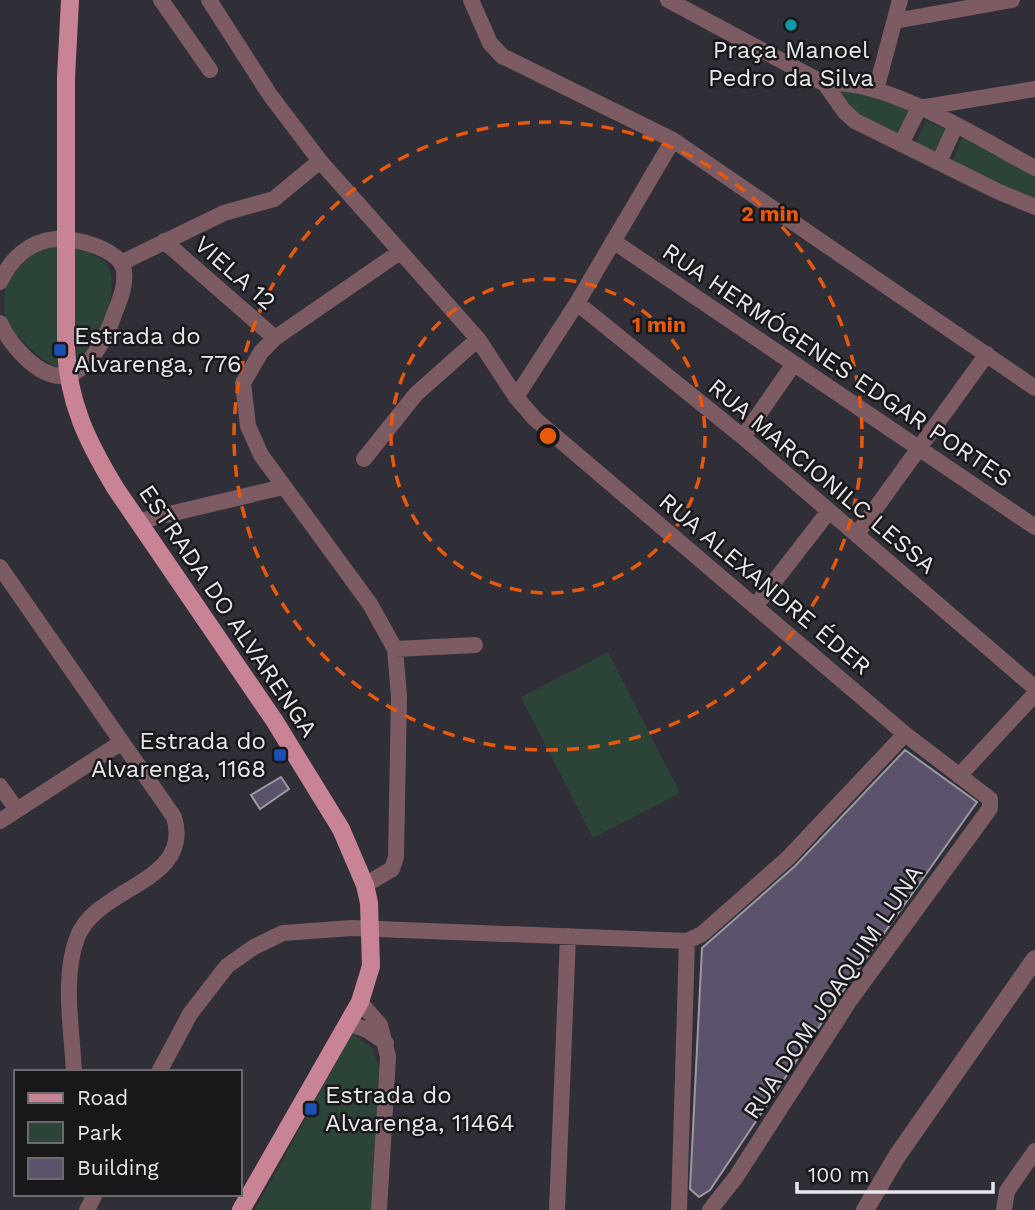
<svg xmlns="http://www.w3.org/2000/svg" width="1035" height="1210" font-family="'Work Sans',sans-serif">
<style>
.green{fill:#2c4338}
.building{fill:#5c526b;stroke:#9c99a2;stroke-width:2}
.lines{fill:none;stroke-linecap:round;stroke-linejoin:round}
.minor{stroke:#7d5b63;stroke-width:16}
.tertiary{stroke:#7d5b63;stroke-width:18}
.primary{stroke:#c88494;stroke-width:18}
.ring{fill:none;stroke:#e8590c;stroke-width:3.5;stroke-dasharray:12 9}
.culture-dot{fill:#0f9aa8;stroke:#18181b;stroke-width:2.5}
.transit-dot{fill:#1a4fb4;stroke:#18181b;stroke-width:2.5}
.labels{text-anchor:middle;stroke-width:5;stroke-linejoin:round;paint-order:stroke}
.poi-label{font-size:24px;fill:#e7e6eb;stroke:#18181b;text-anchor:start}
.street-label{font-size:24px;fill:#e7e6eb;stroke:#18181b}
.centre{fill:#e8590c;stroke:#18181b;stroke-width:3.5}
.ring-label{font-size:21px;text-anchor:middle;font-weight:bold;fill:#e8590c;stroke:#18181b;stroke-width:5;stroke-linejoin:round;paint-order:stroke}
</style>
<rect width="100%" height="100%" fill="#302f37"/>
<path class="green" d="M 850,86 L 911,111 L 899,137 L 857,114 L 836,90 Z
M 926,121 L 949,130 L 937,157 L 914,146 Z
M 963,136 L 1035,174 L 1035,201 L 951,164 Z
M 63,244 C 74,249 98,253 106,263 C 125,288 93,364 66,367 C 52,369 39,357 30,348 C 21,339 12,331 6,319 C 0,298 9,260 31,249 C 39,245 53,246 63,244 Z
M 608,652 L 680,793 L 593,838 L 521,697 Z
M 352,1033 L 372,1048 L 379,1067 L 373,1210 L 255,1210 Z"/>
<path class="building" d="M 905,750 L 977,802 L 841,994 L 710,1190 L 699,1197 L 690,1189 L 702,948 L 795,866 Z
M 281,777 L 289,789 L 260,809 L 251,795 Z"/>
<g class="lines">
<path class="minor" d="M 161,0 L 210,70
M 209,0 L 270,95 L 320,161 L 478,339 L 516,397 L 535,419 L 905,734 L 990,799 L 990,808 L 985,815 L 850,1000 L 736,1177 L 710,1210
M 471,0 L 490,43 L 502,56 L 673,140 L 1035,388
M 668,0 L 825,84 L 844,111 L 855,121 L 997,191 L 1035,207
M 895,21 L 1012,0
M 825,84 C 883,76 982,140 1035,168
M 876,90 L 900,0
M 901,144 L 919,108 L 1035,89
M 939,162 L 956,125
M 164,241 L 275,338
M 613,241 L 1035,527
M 121,263 L 224,213 L 274,199 L 320,161
M 0,282 C 11,258 30,241 56,239 C 74,237 121,249 124,271 C 126,285 120,300 115,312 C 108,333 92,368 68,375 C 40,382 10,344 0,323
M 577,303 L 743,437 L 1035,688
M 516,397 L 577,303 L 673,140
M 743,437 L 793,365
M 364,459 L 416,394 L 478,339
M 140,521 L 283,487
M 857,534 L 987,354
M 0,567 L 174,817 C 194,883 96,886 77,938 C 62,978 72,1030 74,1072
M 756,605 L 829,511
M 395,649 L 475,645
M 959,776 L 1035,694
M 0,786 L 17,810
M 0,821 L 122,742
M 365,885 L 392,869 L 396,857 L 399,696 L 395,649 L 370,604 L 261,455 L 248,426 L 243,383 L 261,352 L 275,338 L 400,252
M 360,1002 L 380,1025 L 388,1057 L 379,1210
M 348,1023 L 367,1030 L 386,1043
M 159,1072 L 190,1014 L 227,966 L 254,947 L 283,933 L 352,928 L 687,941 L 702,934 L 788,858 L 905,734
M 87,1210 L 95,1194
M 557,1210 L 568,936
M 679,1210 L 687,941
M 1004,1210 L 1007,1191 L 1035,1151"/>
<path class="tertiary" d="M 865,1210 L 897,1156 L 1035,959"/>
<path class="primary" d="M 70,0 L 66,78 L 66,348 C 68,403 88,443 116,489 L 274,720 L 341,829 L 365,885 L 369,903 L 371,966 L 360,1002 L 241,1210"/>
</g>
<g class="ring">
<circle cx="548" cy="436" r="157"/>
<circle cx="548" cy="436" r="314"/>
</g>
<circle class="culture-dot" cx="791" cy="25" r="7"/>
<g class="transit-dot">
<rect x="53" y="343" width="14" height="14" rx="3.5"/>
<rect x="273" y="748" width="14" height="14" rx="3.5"/>
<rect x="304" y="1102" width="14" height="14" rx="3.5"/>
</g>
<g class="labels">
<g class="poi-label">
<text x="791" y="58" text-anchor="middle">Praça Manoel<tspan x="791" dy="28">Pedro da Silva</tspan></text>
<text x="74" y="344">Estrada do<tspan x="74" dy="28">Alvarenga, 776</tspan></text>
<text x="266" y="749" text-anchor="end">Estrada do<tspan x="266" dy="28">Alvarenga, 1168</tspan></text>
<text x="325" y="1103">Estrada do<tspan x="325" dy="28">Alvarenga, 11464</tspan></text>
</g>
<g class="street-label">
<text transform="translate(235 273) rotate(41)" y="8">VIELA 12</text>
<text transform="translate(837 365) rotate(34)" y="8">RUA HERMÓGENES EDGAR PORTES</text>
<text transform="translate(822 476) rotate(40)" y="8">RUA MARCIONILC LESSA</text>
<text transform="translate(765 584) rotate(40)" y="8">RUA ALEXANDRE ÉDER</text>
<text transform="translate(228 611) rotate(56)" y="8">ESTRADA DO ALVARENGA</text>
<text transform="translate(833 992) rotate(-56)" y="8">RUA DOM JOAQUIM LUNA</text>
</g>
</g>
<circle cx="548" cy="436" r="10" class="centre"/>
<g class="ring-label">
<text x="770" y="221">2 min</text>
<text x="659" y="332">1 min</text>
</g>
<rect x="14" y="1070" width="228" height="126" fill="#18181b" stroke="#6b6a6e" stroke-width="2"/>
<rect x="28" y="1093" width="35" height="10" fill="#c88494" stroke="#6b6a6e" stroke-width="2"/>
<text x="77" y="1105" font-size="21" fill="#e7e6eb">Road</text>
<rect x="28" y="1122" width="35" height="21" fill="#2c4338" stroke="#6b6a6e" stroke-width="2"/>
<text x="77" y="1140" font-size="21" fill="#e7e6eb">Park</text>
<rect x="28" y="1158" width="35" height="21" fill="#5c526b" stroke="#6b6a6e" stroke-width="2"/>
<text x="77" y="1175" font-size="21" fill="#e7e6eb">Building</text>
<path d="M797 1182v10h196v-10" fill="none" stroke="#e7e6eb" stroke-width="3.5"/>
<text x="808" y="1182" font-size="21" fill="#e7e6eb" stroke="#18181b" stroke-width="5" paint-order="stroke">100 m</text>
</svg>
